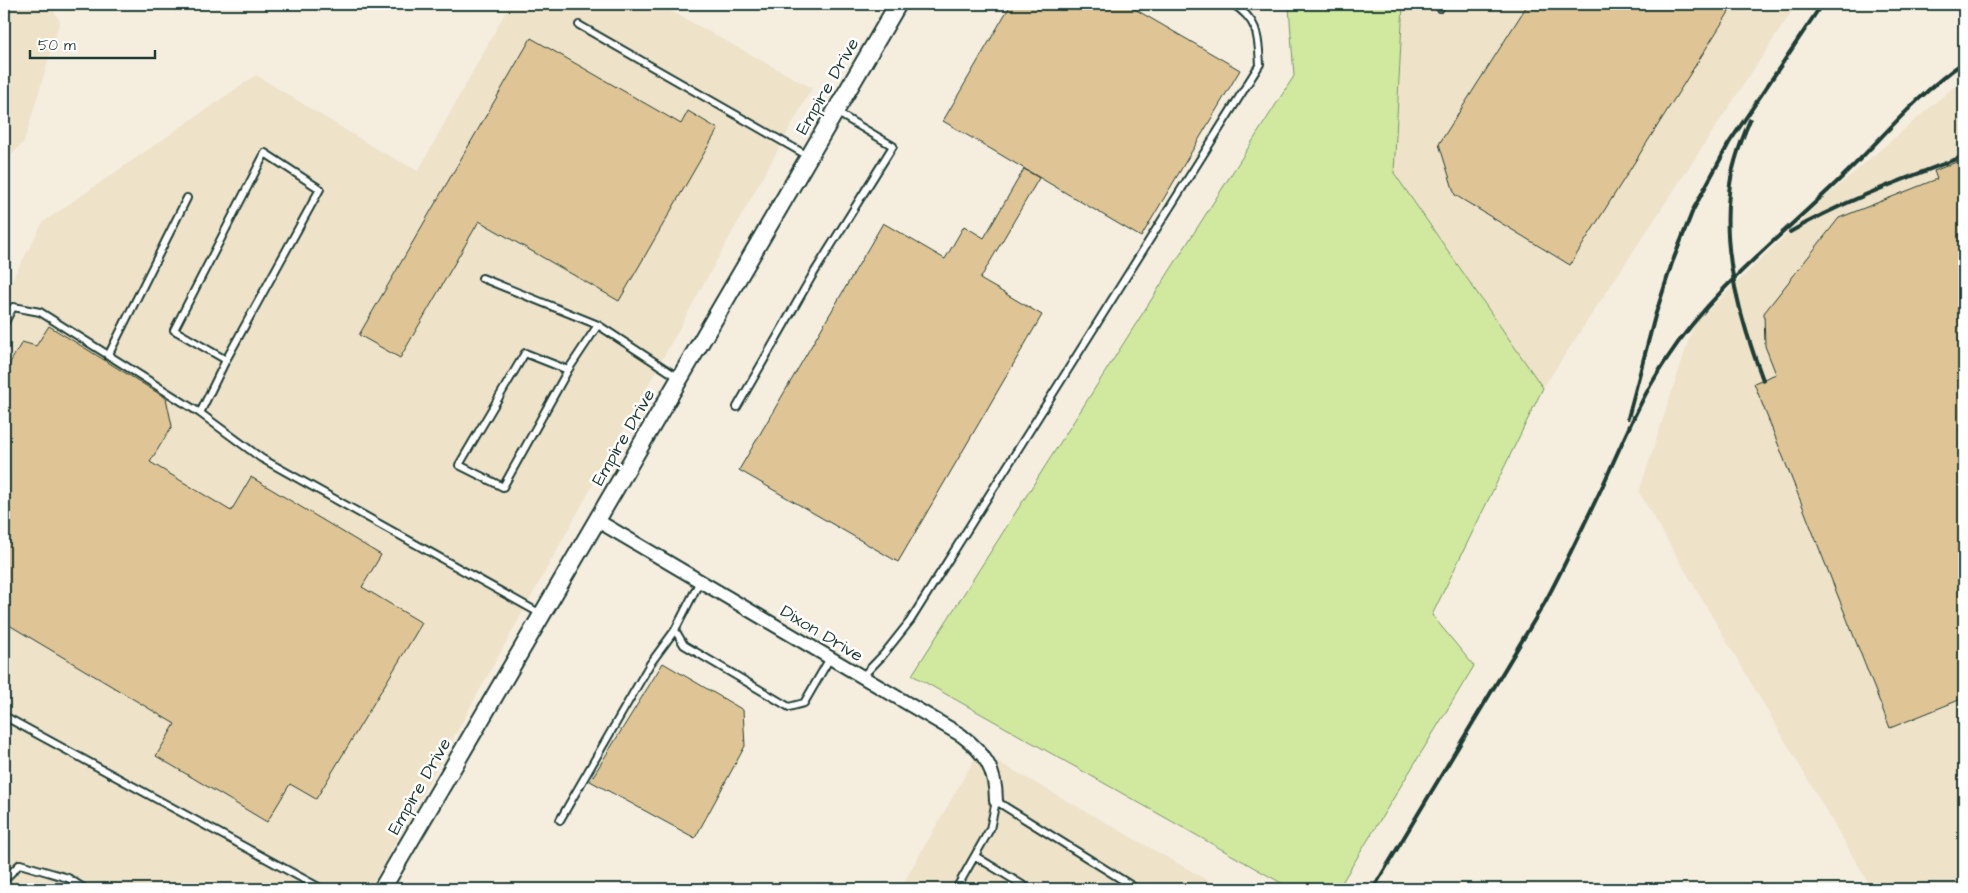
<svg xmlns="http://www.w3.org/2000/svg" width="1968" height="893" font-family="'Architects Daughter',sans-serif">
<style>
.built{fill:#eee2c9}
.green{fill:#d0e99f;stroke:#78936a}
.building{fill:#dfc595;stroke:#1f3d34}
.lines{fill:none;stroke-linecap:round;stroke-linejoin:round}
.service-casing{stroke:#1f3d34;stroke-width:10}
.minor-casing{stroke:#1f3d34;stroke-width:16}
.tertiary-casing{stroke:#1f3d34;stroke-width:20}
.service{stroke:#fff;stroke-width:6}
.minor{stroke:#fff;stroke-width:12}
.tertiary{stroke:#fff;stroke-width:16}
.rail{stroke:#1f3d34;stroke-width:4}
.labels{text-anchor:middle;stroke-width:5;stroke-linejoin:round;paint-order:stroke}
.street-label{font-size:18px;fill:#1f3d34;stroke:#fff}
</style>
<rect width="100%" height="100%" fill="#f5eedf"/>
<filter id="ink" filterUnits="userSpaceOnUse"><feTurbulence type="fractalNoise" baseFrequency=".02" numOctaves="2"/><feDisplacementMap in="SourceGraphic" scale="10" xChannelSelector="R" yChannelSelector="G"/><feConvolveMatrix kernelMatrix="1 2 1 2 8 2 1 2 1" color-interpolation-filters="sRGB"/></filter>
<g filter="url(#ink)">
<path class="built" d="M 4,4 L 49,4 L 60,21 L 24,142 L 4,162 Z
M 510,4 L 658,4 L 812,88 L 370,889 L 4,889 L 4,295 L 43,222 L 256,75 L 375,148 L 418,171 Z
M 1403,4 L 1797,4 L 1543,388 L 1394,173 Z
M 1964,81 L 1964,889 L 1872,889 L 1639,492 L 1694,324 L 1824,198 L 1956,85 Z
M 979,751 L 1223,889 L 900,889 Z"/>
<path class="green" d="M 1284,4 L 1403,4 L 1394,173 L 1543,388 L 1432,615 L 1474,666 L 1338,889 L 1292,889 L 912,675 L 1294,76 L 1289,7 Z"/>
<path class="building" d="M 1011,4 L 1126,4 L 1240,70 L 1141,237 L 943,121 Z
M 1528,4 L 1734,4 L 1570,265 L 1455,195 L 1439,144 Z
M 531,38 L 681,124 L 688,111 L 718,129 L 619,301 L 479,221 L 400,358 L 359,335 Z
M 1964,159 L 1964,698 L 1890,728 L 1754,383 L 1776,374 L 1765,346 L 1764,313 L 1839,218 L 1937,179 L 1934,171 Z
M 1024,169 L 1039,178 L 980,279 L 1042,315 L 898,562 L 739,470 L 883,223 L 945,259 L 964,226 L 984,238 Z
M 49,326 L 166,398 L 172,426 L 150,462 L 231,511 L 251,477 L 381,555 L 362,587 L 422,623 L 316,799 L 290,784 L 267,822 L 156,756 L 175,724 L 4,622 L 4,373 L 22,342 L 36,346 Z
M 663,663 L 743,710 L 745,746 L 695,838 L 590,781 Z"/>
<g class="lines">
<g class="service-casing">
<path id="service" d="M 1440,8 L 1442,4
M 579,25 L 808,156
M 482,278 L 598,325 L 679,378
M 4,324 L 13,307 L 40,312 L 200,413 L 261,458 L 541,614
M 108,356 L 187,198
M 568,370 L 525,353 L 459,465 L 503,487 L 568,370 L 598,325
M 737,407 L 812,276 L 893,146 L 836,112
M 200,413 L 226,360 L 320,189 L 265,153 L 174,330 L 226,360
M 700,581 L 675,630 L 684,645 L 789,707 L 804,703 L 830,658
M 862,677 L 883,655 L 910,621 L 1260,64 C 1258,36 1259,21 1233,4
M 4,716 L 322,889
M 560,820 L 650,664 L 675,630
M 975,856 L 1029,889
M 4,880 L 20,864 L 68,878 L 85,889
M 956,889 L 990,829 L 996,801 L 1137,889"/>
</g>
<g class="minor-casing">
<path id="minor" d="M 598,521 L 961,735 C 985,753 996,770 996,801"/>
</g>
<g class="tertiary-casing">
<path id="tertiary" d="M 382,889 L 898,4"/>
</g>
<use href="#service" class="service"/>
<use href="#minor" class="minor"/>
<use href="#tertiary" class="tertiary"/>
<path class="rail" d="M 1750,120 C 1740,143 1731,167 1729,193 C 1722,255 1741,322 1763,380
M 1790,232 C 1845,200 1905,179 1964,156
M 1628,418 L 1655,316 L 1672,263 L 1693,210 L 1729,143 L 1822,4
M 1373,889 L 1544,604 C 1565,565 1584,525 1603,485 C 1622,443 1640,399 1666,360 C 1712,290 1778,239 1838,181 C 1880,141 1916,95 1964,62"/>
</g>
</g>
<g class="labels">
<g class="street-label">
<text transform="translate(827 86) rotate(-60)" y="6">Empire Drive</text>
<text transform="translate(623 437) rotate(-60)" y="6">Empire Drive</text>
<text transform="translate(822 633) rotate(31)" y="6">Dixon Drive</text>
<text transform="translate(419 786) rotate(-60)" y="6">Empire Drive</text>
</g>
</g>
<rect width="1968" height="893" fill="none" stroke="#fff" stroke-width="20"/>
<rect x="10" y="10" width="1948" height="873" fill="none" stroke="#1f3d34" stroke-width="2" filter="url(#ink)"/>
<path d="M30 50v8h125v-8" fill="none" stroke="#1f3d34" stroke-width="2.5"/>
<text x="38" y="50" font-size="15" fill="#1f3d34" stroke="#ffffff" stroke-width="4" paint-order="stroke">50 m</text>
</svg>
